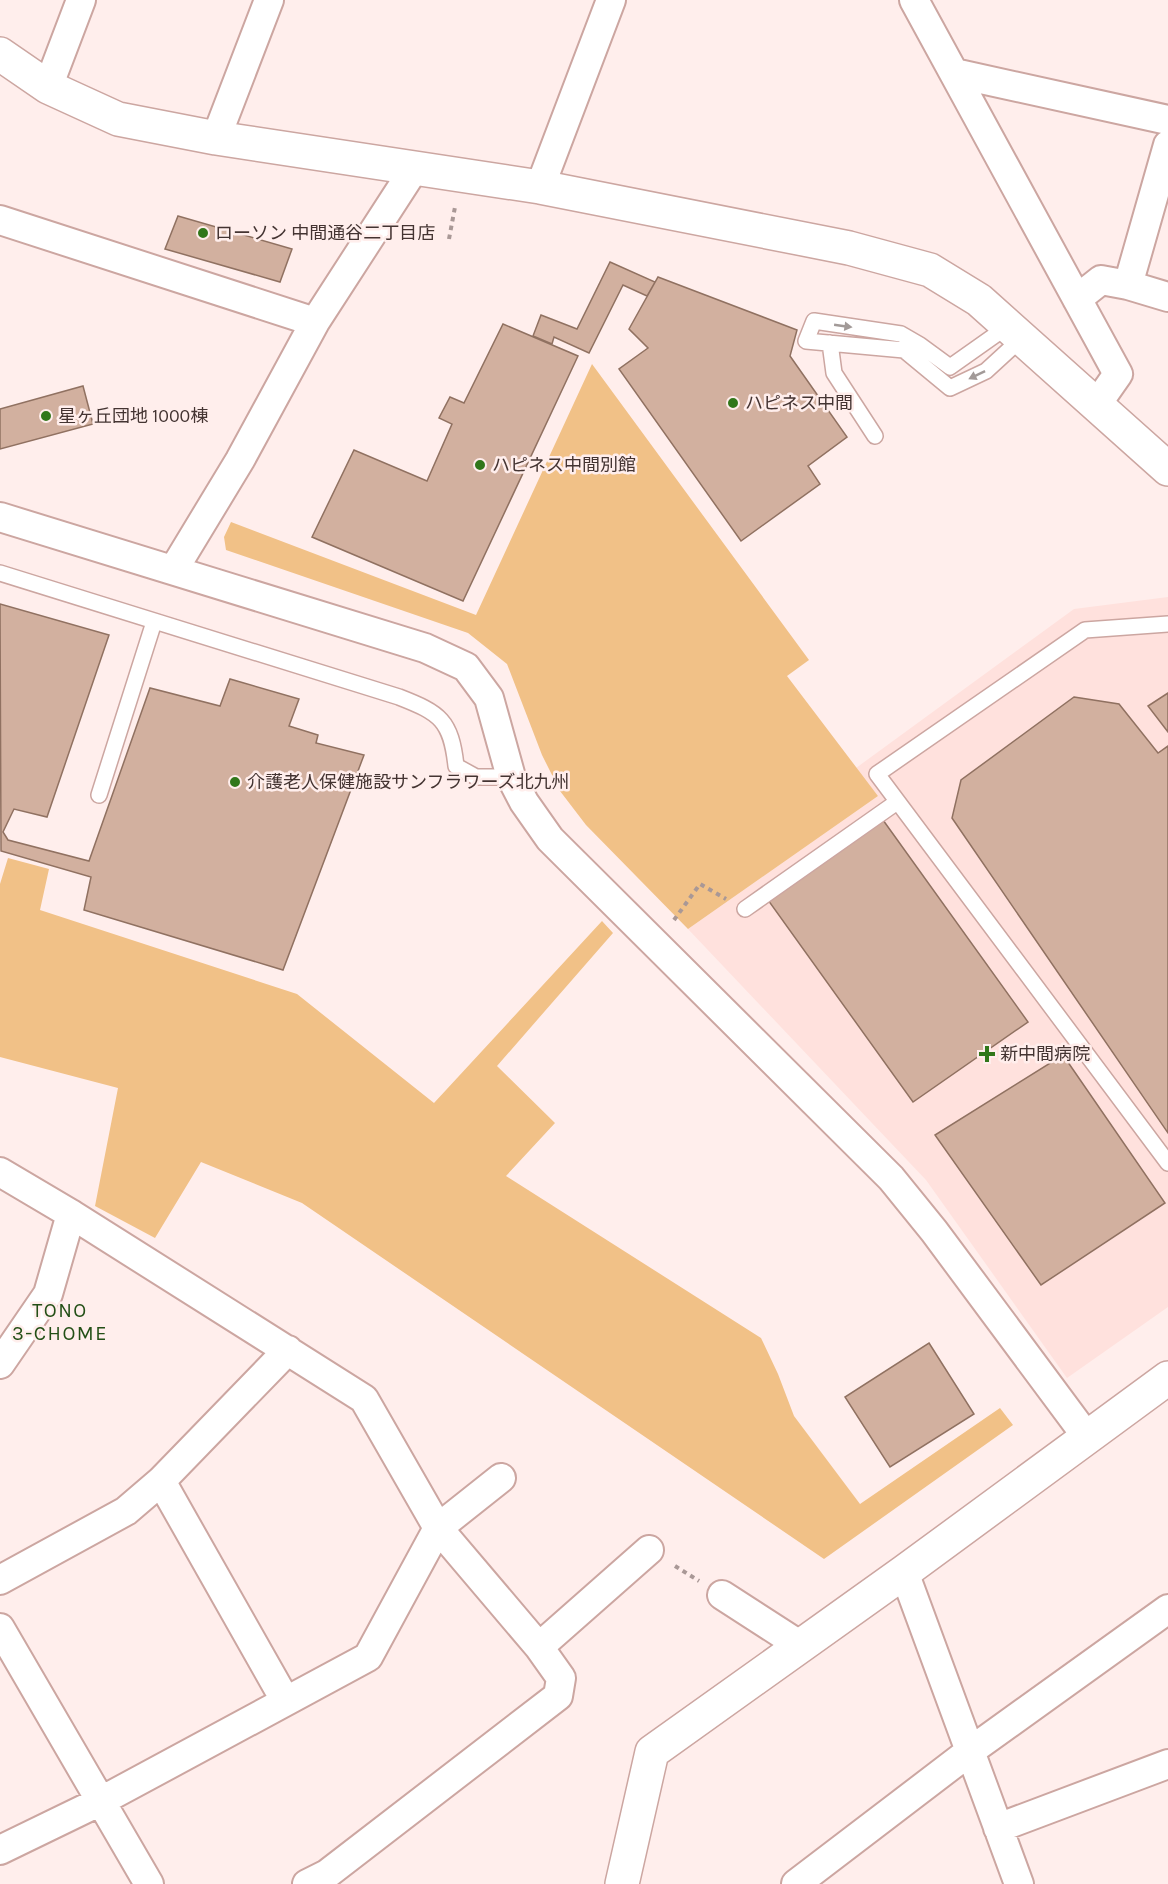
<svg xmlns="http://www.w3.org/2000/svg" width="1168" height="1884" font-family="Karla,'Noto Sans JP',sans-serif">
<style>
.built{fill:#ffe1dd}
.green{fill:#f1c187}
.building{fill:#d2b09f;stroke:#907161;stroke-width:1.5}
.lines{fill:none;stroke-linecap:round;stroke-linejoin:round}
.lane-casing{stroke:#cca6a1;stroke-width:18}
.street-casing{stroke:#cca6a1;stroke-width:32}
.secondary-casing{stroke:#cca6a1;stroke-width:36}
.path{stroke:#a99896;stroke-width:4;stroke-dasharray:4.5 4.5;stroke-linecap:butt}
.lane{stroke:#fff;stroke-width:15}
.street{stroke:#fff;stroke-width:28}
.secondary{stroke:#fff;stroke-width:33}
.oneway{fill:#a29a98}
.poi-dot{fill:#31771a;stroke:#ffeeec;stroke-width:2}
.labels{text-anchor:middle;stroke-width:5;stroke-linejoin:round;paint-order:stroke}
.poi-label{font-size:18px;fill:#443432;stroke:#ffeeec;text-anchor:start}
.neighbourhood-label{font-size:20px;letter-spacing:1.5px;fill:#234f16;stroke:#ffeeec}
</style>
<rect width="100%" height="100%" fill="#ffeeec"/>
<path class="built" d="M 1168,597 L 1168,1307 L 1067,1378 L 926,1180 L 688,929 L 878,796 L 856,768 L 1074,609 Z"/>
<path class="green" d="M 592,364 L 809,660 L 787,676 L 878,796 L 688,929 L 586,825 L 560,791 L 542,755 L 507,664 L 468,633 L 226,550 L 224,537 L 231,522 L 476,615 Z
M 8,858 L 49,869 L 40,910 L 297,994 L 434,1103 L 602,921 L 613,933 L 497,1066 L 555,1123 L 506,1176 L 761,1338 L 778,1374 L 794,1416 L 860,1504 L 1000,1408 L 1013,1425 L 824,1559 L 302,1203 L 201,1162 L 155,1238 L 95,1206 L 118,1088 L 0,1057 L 0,884 Z"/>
<path class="building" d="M 178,216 L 292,249 L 280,282 L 165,249 Z
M 610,262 L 655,282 L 647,296 L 623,285 L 589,353 L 554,337 L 552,344 L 533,336 L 541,315 L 577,329 Z
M 658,277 L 797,330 L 790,356 L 847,437 L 808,466 L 820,484 L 741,541 L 619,369 L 648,348 L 629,329 Z
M 503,324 L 578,356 L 463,601 L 312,537 L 354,450 L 427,481 L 452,424 L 439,418 L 450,397 L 464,403 Z
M 83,386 L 93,424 L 0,449 L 0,409 Z
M 0,604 L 109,635 L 47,817 L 14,809 L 3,832 L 8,840 L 89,861 L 150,688 L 220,706 L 230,679 L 299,699 L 289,726 L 318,735 L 316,743 L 364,755 L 283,970 L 84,910 L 91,877 L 1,851 Z
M 1168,693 L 1168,732 L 1148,706 Z
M 1074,697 L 1119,704 L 1158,753 L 1168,746 L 1168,1133 L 952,818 L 961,780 Z
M 883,820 L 1028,1022 L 913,1102 L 768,900 Z
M 1063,1055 L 1165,1203 L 1041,1285 L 935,1135 Z
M 929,1343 L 974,1414 L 890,1467 L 845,1397 Z"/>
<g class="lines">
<g class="lane-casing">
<path id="lane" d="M 1008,326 L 950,367 L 920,345 L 901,334 L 814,321 L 806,341 L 904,350 L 950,388 L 986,371 L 1022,338
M 830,343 L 834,373 L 875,436
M 0,573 L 399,697 C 440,713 451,720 456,766 L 476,777 L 511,777
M 1168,624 L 1085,630 L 877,774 L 1168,1163
M 99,795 L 154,622
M 745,909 L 897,802"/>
</g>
<g class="street-casing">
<path id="street" d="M 914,0 L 1118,374 L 1097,404
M 954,73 L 1168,120
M 48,87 L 81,0
M 216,138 L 269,0
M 540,187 L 611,0
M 0,220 L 315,322
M 1128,285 L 1168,297
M 1077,299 L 1101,280 L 1128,285 L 1168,145
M 0,517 L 425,648 L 466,667 L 489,698 L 511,777 L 524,802 L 550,839 L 891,1178 L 934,1231 L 1087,1437
M 174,569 L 240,460 L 315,322 L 414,169
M 0,1172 L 71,1214 L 364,1399 L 438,1528 L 539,1647 L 561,1678 L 558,1696 L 327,1874 L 307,1884
M 0,1364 L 48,1294 L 71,1214
M 161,1481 L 285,1700
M 904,1572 L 1019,1884
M 0,1580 L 126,1511 L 161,1481 L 288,1350
M 722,1595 L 801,1646
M 0,1628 L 149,1884
M 539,1647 L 649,1550
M 998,1828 L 1168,1764
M 0,1850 L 101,1801 L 368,1657 L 438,1528 L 501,1478
M 796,1884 L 969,1752 L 1168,1609"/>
</g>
<g class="secondary-casing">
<path id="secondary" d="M 0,54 L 48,87 L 118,119 L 216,138 L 540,187 L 849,248 L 930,270 L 979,300 L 1168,469
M 622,1884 L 652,1752 L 904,1572 L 1168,1378"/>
</g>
<path class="path" d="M 449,239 L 455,207
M 674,920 L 700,884 L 726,899
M 675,1566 L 699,1581"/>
<use href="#lane" class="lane"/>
<use href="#street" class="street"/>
<use href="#secondary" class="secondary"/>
</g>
<defs><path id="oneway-solid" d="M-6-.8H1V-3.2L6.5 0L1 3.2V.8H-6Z" transform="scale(1.5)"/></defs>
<g class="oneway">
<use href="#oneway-solid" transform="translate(843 326) rotate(8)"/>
<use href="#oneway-solid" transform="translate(977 375) rotate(154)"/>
</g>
<g class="poi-dot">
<circle cx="203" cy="233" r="6"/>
<circle cx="733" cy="403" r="6"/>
<circle cx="46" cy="416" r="6"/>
<circle cx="480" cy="465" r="6"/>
<circle cx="235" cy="782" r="6"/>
<path d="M984 1045h6v6h6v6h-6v6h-6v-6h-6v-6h6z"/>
</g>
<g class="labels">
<g class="poi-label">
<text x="215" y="239">ローソン 中間通谷二丁目店</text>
<text x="745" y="409">ハピネス中間</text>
<text x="58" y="422">星ヶ丘団地 1000棟</text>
<text x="492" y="471">ハピネス中間別館</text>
<text x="247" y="788">介護老人保健施設サンフラワーズ北九州</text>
<text x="1000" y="1060">新中間病院</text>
</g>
<g class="neighbourhood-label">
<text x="60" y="1317">TONO<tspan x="60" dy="23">3-CHOME</tspan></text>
</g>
</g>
</svg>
